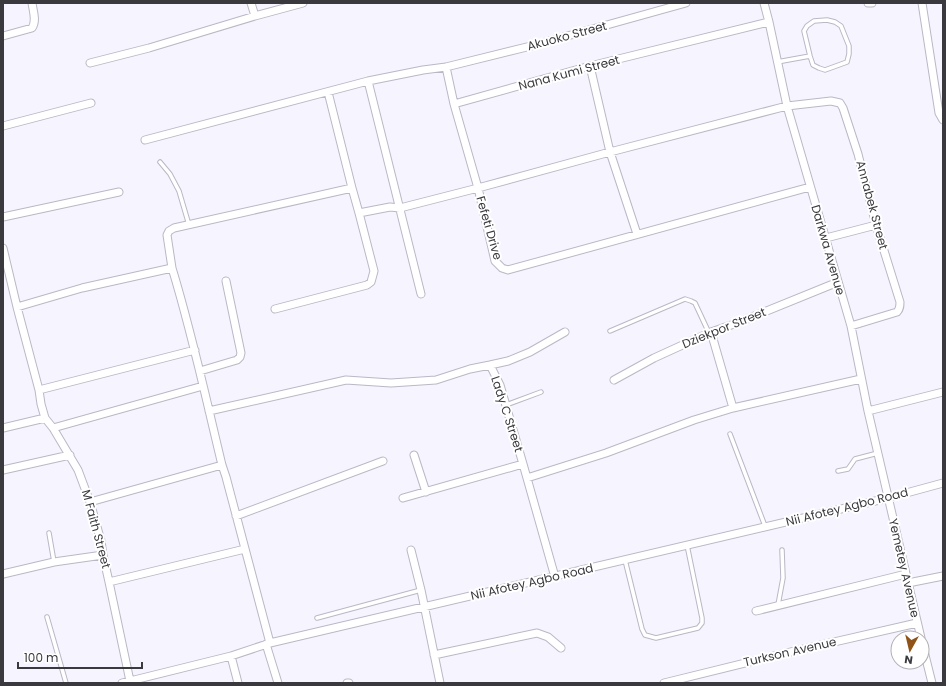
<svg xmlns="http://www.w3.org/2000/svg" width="946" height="686" font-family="Poppins,sans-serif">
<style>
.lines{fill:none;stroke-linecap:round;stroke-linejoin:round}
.lane-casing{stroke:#bab8c5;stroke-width:5.5}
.street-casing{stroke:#bab8c5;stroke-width:9}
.lane{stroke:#fff;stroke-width:3.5}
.street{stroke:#fff;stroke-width:7}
.labels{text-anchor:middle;stroke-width:4;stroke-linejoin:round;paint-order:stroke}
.street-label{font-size:12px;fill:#3a393e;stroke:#fff}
</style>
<rect width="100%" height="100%" fill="#f6f4ff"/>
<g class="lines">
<g class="lane-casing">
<path id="lane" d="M 827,20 L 835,22 L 841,26 L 849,46 L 849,54 L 847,62 L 825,70 L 819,68 L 813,65 L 810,56 L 804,31 L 807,26 L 814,21 Z
M 777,62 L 810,56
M 160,162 L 170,174 L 179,191 L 189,225
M 610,331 L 685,299 L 691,301 L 695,303 L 709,333
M 506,405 L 541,392
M 730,434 L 765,526
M 838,471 L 848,469 L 855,459 L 878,453
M 49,533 L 54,562
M 625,560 L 642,629 L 645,635 L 656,638 L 698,628 L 702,623 L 702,618 L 687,545
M 778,605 L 783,578 L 782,550
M 47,617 L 66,683
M 317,618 L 421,590"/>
</g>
<g class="street-casing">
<path id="street" d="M 251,3 L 255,16
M 764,3 L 769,22 L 787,106 L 851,326 L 868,411 L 921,638
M 868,3 L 872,3
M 922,3 L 939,113 L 943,120
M 3,36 L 32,28 C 37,21 33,11 32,3
M 90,63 L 149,48 L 255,16 L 303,3
M 590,66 L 610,152 L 637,234
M 446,67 L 535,45 L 686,3
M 368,81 L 421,294
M 3,126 L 91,103
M 145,140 L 368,81 L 423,70 L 446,67 L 454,104
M 810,187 L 508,270 L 502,268 L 495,261 L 478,188 L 610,152 L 787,106 L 831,101 L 840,103 L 843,108 L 858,154 L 876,225 L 900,302 C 900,306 900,309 897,312 L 851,326
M 359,213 L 390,207 L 400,208 L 478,188 L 454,104 L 590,66 L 769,22
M 3,217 L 119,192
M 826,238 L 876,225
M 3,248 L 17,307 L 39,390 L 41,404 L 45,418 L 53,428 L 78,470 L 90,502 L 101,541 L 103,555 L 109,582 L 130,681
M 172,268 L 167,235 L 169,231 L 174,228 L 352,188 L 328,92
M 17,307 L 82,288 L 172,268 C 192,333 206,399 222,465 L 226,477 L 270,643
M 275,309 L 367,285 L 371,282 L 374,271 L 359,213 L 352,188
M 711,332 L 733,408
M 490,365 L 508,361 L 530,352 L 565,332
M 200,371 L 237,360 L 240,357 L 241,353 L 226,281
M 614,380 L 654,358 L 711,332 L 737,323 L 838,282
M 39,390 L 195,350
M 209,411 L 346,380 L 391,383 L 436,380 L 470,369 L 490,365 L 500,385 L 523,464 L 555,577
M 868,411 L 943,392
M 3,428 L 45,418
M 53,428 L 203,386
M 414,455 L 426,492
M 3,470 L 70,455
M 527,478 L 606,453 L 694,420 L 733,408 L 861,379
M 403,498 L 523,464
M 90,502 L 222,465
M 236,516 L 383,461
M 411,550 L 421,590 L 440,683
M 3,574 L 54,562 L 103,555
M 109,582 L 245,549
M 908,583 L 943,576
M 756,611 L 906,574
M 922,643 L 932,683
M 266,644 L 278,683
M 434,655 L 537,633 L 548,637 L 561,648
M 231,656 L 238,683
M 122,683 L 231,656 L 270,643 L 888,498 L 943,483
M 347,683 L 349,683
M 664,683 L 786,653 L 917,623"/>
</g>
<use href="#lane" class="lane"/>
<use href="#street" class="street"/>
</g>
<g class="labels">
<g class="street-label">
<text transform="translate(567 36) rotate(-15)" y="4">Akuoko Street</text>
<text transform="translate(569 73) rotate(-15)" y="4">Nana Kumi Street</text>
<text transform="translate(872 205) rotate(75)" y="4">Annabek Street</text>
<text transform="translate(489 228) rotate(74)" y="4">Fefeti Drive</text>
<text transform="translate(828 250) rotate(74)" y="4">Darkwa Avenue</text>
<text transform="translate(724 328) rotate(-22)" y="4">Dziekpor Street</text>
<text transform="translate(507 414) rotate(72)" y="4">Lady C Street</text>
<text transform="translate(847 507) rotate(-14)" y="4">Nii Afotey Agbo Road</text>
<text transform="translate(96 529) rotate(75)" y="4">M Faith Street</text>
<text transform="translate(904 568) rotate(77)" y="4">Yemetey Avenue</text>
<text transform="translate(532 582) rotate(-13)" y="4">Nii Afotey Agbo Road</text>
<text transform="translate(790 652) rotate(-13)" y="4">Turkson Avenue</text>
</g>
</g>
<rect width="946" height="686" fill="none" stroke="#3a393e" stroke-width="8"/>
<g transform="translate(910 650) rotate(188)"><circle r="19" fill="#ffffff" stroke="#b0b0b2"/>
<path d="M0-3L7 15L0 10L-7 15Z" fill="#905317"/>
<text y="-6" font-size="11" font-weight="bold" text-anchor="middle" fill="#3a393e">N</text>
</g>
<path d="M18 662v6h124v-6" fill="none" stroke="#3a393e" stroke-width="2"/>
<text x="24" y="662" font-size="12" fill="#3a393e" stroke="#ffffff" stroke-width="3" paint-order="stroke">100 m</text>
</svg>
